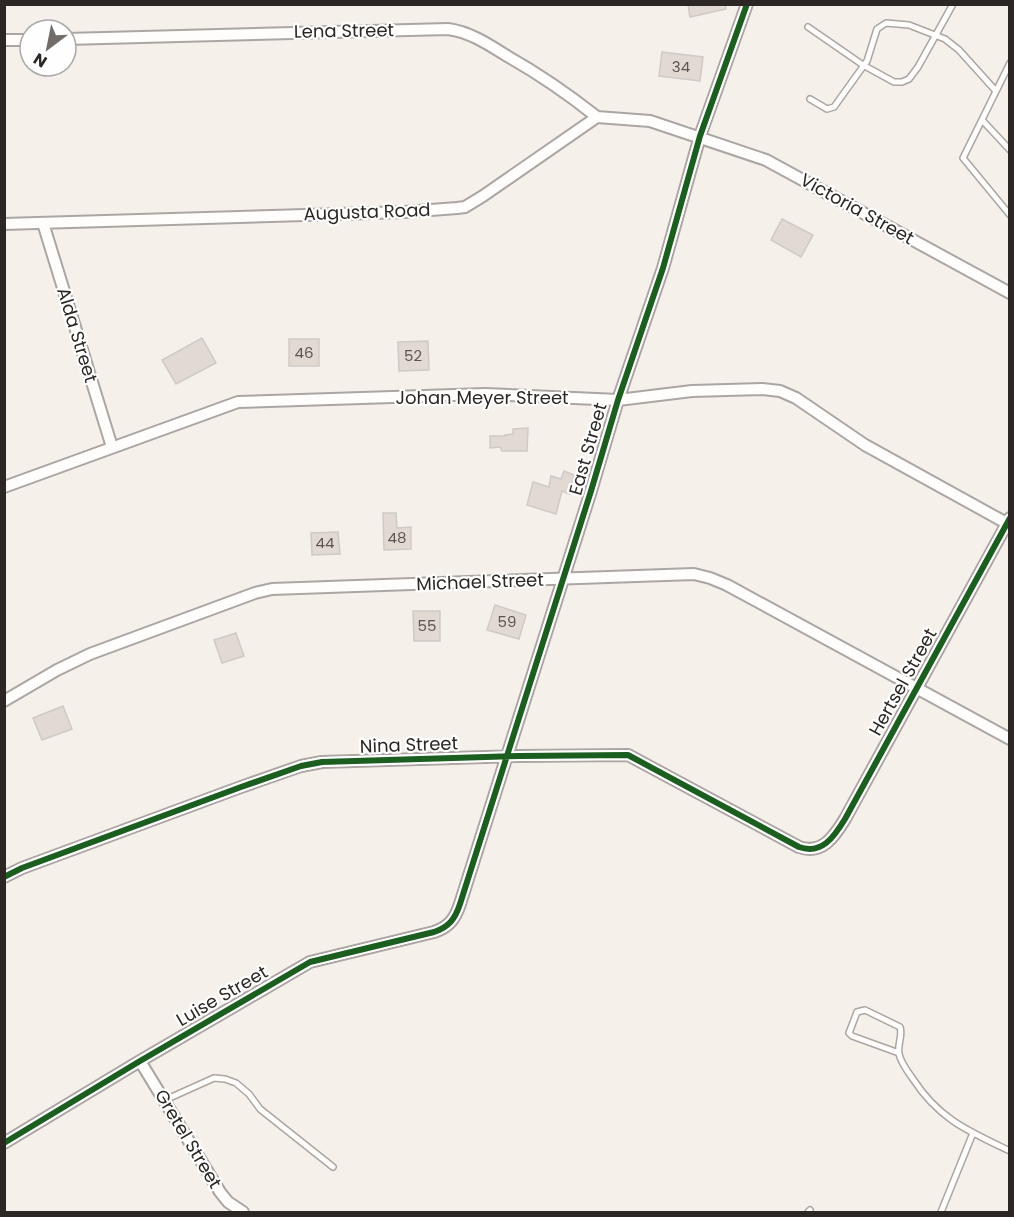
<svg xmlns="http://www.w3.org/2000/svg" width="1014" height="1217" font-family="Poppins,sans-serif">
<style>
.building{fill:#e1d9d2;stroke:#cecac6;stroke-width:1.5}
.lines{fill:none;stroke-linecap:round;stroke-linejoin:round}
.service-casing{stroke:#aba6a3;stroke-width:8}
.minor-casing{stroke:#aba6a3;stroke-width:14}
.service{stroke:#fefdfc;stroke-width:5}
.minor{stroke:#fefdfc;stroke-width:10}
.cycleway-casing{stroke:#fefefe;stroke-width:10}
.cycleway{stroke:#1b5e20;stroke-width:6}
.labels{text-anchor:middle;stroke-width:4.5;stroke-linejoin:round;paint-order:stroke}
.number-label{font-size:15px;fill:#5c5652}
.street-label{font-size:18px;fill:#2c2724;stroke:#fefefe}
</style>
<rect width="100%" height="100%" fill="#f6f0eb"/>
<path class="building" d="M 688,4 L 725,4 L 726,9 L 690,17 Z
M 662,52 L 703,57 L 700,81 L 659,76 Z
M 782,219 L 813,235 L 801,257 L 771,240 Z
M 202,338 L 216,363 L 176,384 L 162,360 Z
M 289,339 L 319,339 L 319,366 L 289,366 Z
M 428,341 L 429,370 L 399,371 L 398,342 Z
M 528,428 L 527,451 L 502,451 L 500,447 L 490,448 L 490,436 L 505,436 L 505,435 L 513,434 L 513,429 Z
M 564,471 L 574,475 L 569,494 L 562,491 L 556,514 L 527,505 L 533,482 L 549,487 L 551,476 L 561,479 Z
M 383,513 L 396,513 L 397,528 L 411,527 L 411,549 L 384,550 Z
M 338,532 L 340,554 L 312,555 L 311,533 Z
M 495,605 L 526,615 L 519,639 L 487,630 Z
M 413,611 L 440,611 L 440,641 L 414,641 Z
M 236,633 L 244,656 L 222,663 L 214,640 Z
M 63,706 L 72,729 L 42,740 L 33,718 Z"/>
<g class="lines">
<g class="service-casing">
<path id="service" d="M 808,27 L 863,65 L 894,82 L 902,82 L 909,79 L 918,67 L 953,4
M 1010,63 L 963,158 L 1010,215
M 810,99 L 827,109 L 834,107 L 867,61 L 877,29 L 886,23 L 909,25 L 945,39 L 959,50 L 995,90
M 982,120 L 1010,150
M 899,1053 L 852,1036 L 849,1033 L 857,1012 L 865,1010 L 900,1027 C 903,1036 897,1045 899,1054 C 901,1063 908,1072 913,1079 C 939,1119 968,1131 1010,1151
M 165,1100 L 214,1078 L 225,1079 L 236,1083 L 249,1094 L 260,1109 L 333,1167
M 808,1212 L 810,1210
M 941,1212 L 973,1133"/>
</g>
<g class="minor-casing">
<path id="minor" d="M 66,39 L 448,29 C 470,32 488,44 507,56 C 539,74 568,94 597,117
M 4,40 L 30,40
M 43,223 L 112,447
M 4,224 L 405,212 L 457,208 L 465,207 L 483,196 L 597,117 L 650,121 L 766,160 L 1010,293
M 4,487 L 238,402 L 485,394 L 618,400 L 692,391 L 762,389 L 780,391 L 796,398 L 865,445 L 1010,525
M 4,701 L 57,670 L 90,654 L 255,593 L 272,589 L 694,574 L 710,578 L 727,585 L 1010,739
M 4,877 L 22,868 L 241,787 L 301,766 L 322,762 L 519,756 L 628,755 L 799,847 C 822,855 834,837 845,819 L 1010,518
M 140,1061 L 220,1192 L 228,1202 L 243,1212
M 4,1143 L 140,1061 L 310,962 L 434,932 C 449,927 455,919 460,904 L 591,491 L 618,400 L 663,268 L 700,136 L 747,4"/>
</g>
<use href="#service" class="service"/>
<use href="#minor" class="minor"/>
<g class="cycleway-casing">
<path id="cycleway" d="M 4,877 L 22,868 L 241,787 L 301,766 L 322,762 L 519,756 L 628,755 L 799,847 C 822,855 834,837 845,819 L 1010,518
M 4,1143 L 140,1061 L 310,962 L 434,932 C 449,927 455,919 460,904 L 591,491 L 618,400 L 663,268 L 700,136 L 747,4"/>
</g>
<use href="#cycleway" class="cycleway"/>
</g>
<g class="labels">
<g class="number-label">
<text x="681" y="72">34</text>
<text x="304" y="358">46</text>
<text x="413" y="361">52</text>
<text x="397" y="543">48</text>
<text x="325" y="548">44</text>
<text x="507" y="627">59</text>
<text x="427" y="631">55</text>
</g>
<g class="street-label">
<text transform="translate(344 31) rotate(-1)" y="6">Lena Street</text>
<text transform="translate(857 209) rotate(29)" y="6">Victoria Street</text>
<text transform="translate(367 212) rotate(-2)" y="6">Augusta Road</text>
<text transform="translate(77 335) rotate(73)" y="6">Alda Street</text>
<text x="482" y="404">Johan Meyer Street</text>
<text transform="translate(588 449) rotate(-74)" y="6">East Street</text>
<text transform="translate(480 582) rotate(-2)" y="6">Michael Street</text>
<text transform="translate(903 682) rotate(-61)" y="6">Hertsel Street</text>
<text transform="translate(409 745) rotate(-2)" y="6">Nina Street</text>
<text transform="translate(222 996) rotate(-30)" y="6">Luise Street</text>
<text transform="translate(188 1139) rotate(59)" y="6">Gretel Street</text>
</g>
</g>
<rect width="1014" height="1217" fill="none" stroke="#2c2724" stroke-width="12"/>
<g transform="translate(48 48) rotate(212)"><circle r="28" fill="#fefefe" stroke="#aaa8a7" stroke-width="1.5"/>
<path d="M0-4.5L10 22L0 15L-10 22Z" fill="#736d6a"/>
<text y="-9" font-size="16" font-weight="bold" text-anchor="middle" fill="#2c2724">N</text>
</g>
</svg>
